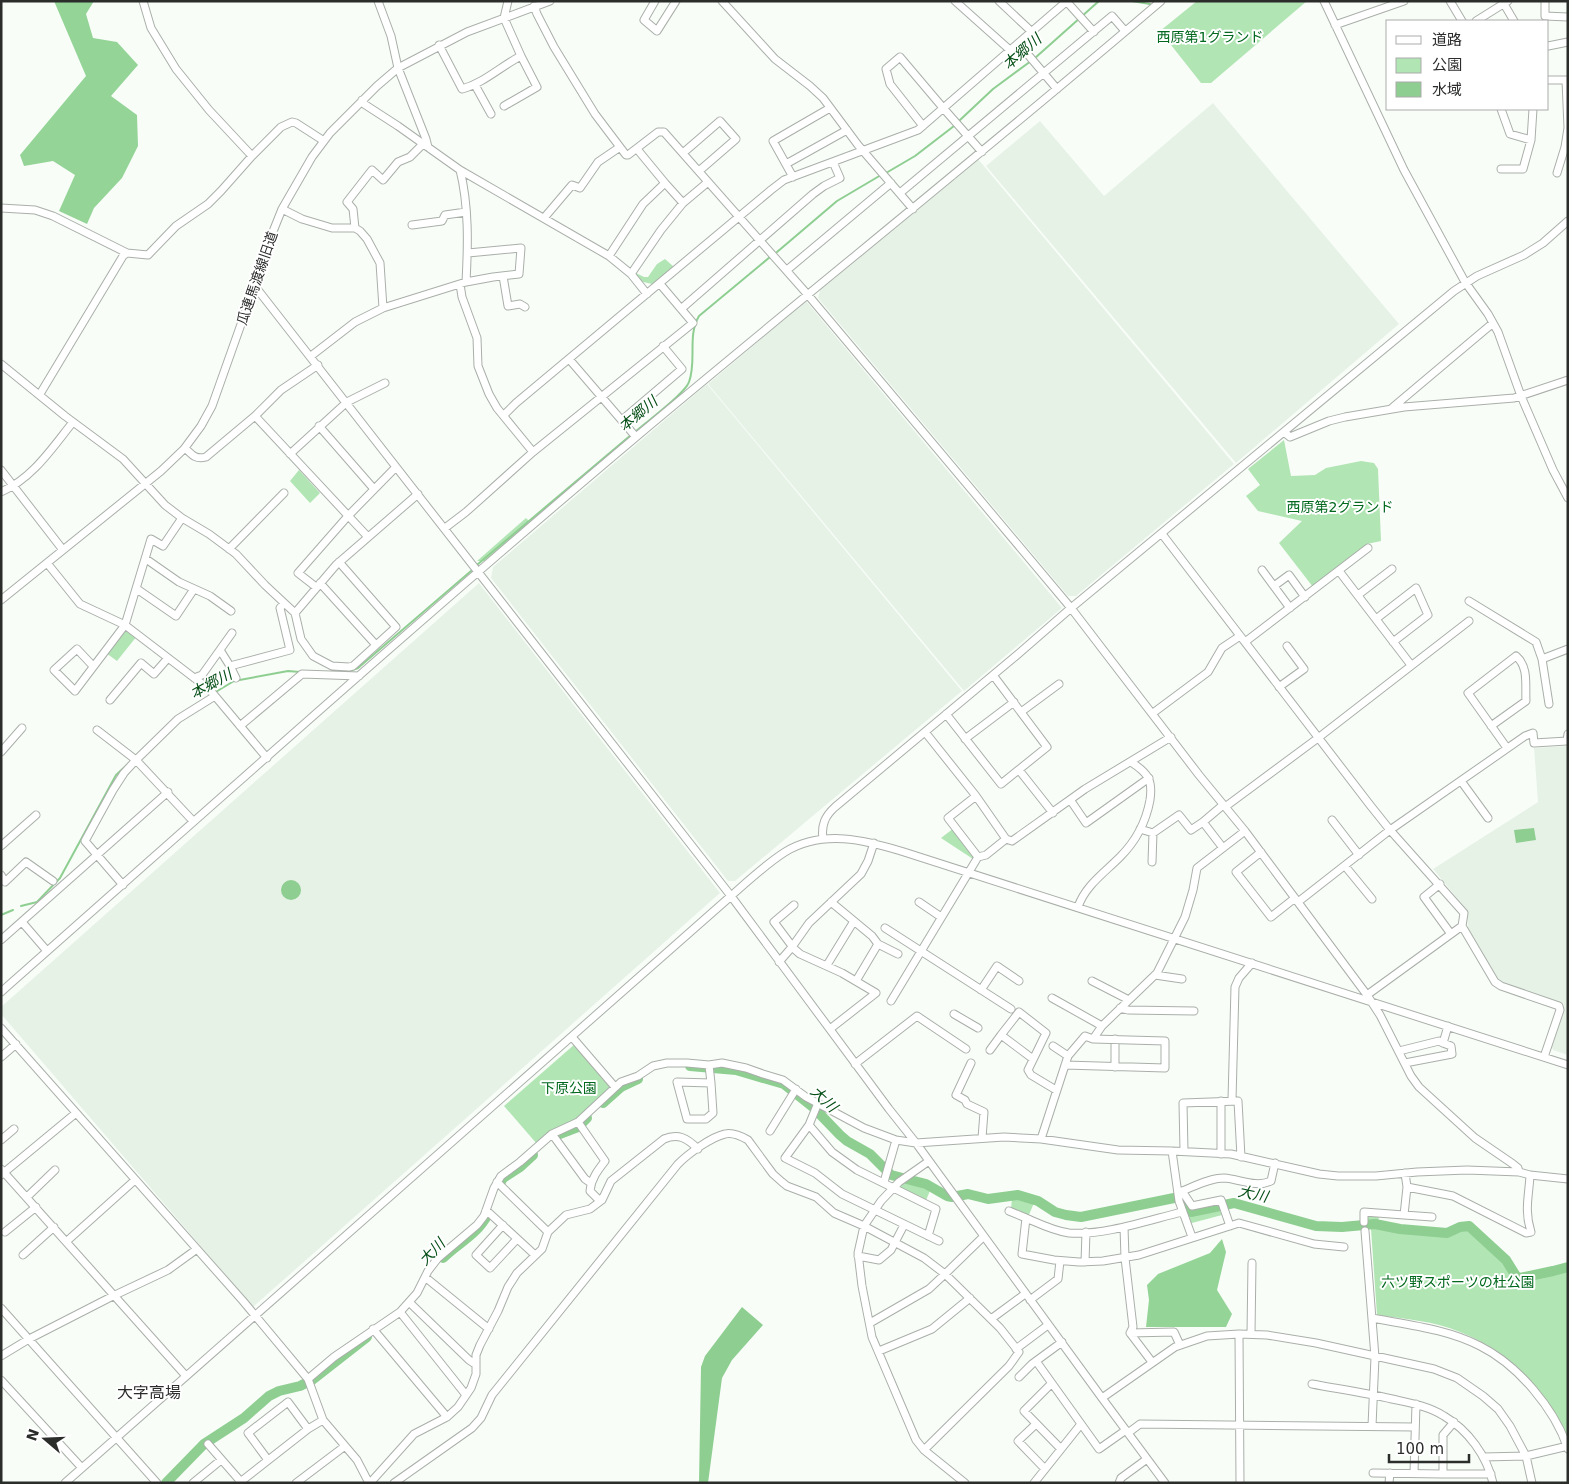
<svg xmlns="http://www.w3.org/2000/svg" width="1569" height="1484" font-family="'DejaVu Sans','Noto Sans JP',sans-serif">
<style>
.built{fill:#e7f2e7}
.green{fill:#b2e5b4}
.forest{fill:#94d497}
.water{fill:#8ece91}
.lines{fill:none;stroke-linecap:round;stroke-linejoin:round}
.stream{stroke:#8ece91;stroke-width:2}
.river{stroke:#8ece91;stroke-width:10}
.minor-casing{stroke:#aaafaa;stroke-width:9}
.minor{stroke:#fff;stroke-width:7}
.labels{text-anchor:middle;stroke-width:4;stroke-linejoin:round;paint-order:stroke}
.park-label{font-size:14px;fill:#01681d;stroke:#fff}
.street-label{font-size:14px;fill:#2b2d2b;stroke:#fff}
.water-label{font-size:15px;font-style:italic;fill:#064f17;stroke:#fff}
.quarter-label{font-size:16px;fill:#2b2d2b;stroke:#fff}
</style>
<rect width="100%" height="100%" fill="#f8fdf8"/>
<path class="built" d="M 1213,103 L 1399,324 L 1236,463 L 986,166 L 1040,121 L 1104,196 Z
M 978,159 L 1234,464 L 1076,596 L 1068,596 L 818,298 L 820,290 Z
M 806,301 L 1062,608 L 964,691 L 708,384 Z
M 707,384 L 962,691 L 735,881 L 728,881 L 491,578 L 493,567 Z
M 479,583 L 720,893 L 253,1307 L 1,1014 L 1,1007 Z
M 1567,746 L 1568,747 L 1568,1055 L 1553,1050 L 1552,1047 L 1564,1007 L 1563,1003 L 1496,981 L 1468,930 L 1467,910 L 1433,869 L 1538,802 L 1534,748 Z"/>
<path class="green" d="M 1197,1 L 1307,1 L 1211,83 L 1201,83 L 1160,31 Z
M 665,259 L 674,267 L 660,280 L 652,284 L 639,281 L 634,272 L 644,277 L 648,277 L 657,264 Z
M 1284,440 L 1291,476 L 1315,475 L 1326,468 L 1361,461 L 1374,463 L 1378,469 L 1381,541 L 1367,544 L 1313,587 L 1279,543 L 1302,521 L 1258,511 L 1246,496 L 1260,485 L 1248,469 Z
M 299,470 L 320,493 L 310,503 L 290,481 Z
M 526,518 L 529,521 L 528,525 L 486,561 L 477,561 Z
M 125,627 L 137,636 L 117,661 L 106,653 Z
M 954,828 L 975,856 L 973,859 L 941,838 Z
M 575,1044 L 611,1087 L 583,1115 L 537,1144 L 504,1106 Z
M 906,1180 L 926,1185 L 931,1188 L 925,1203 L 900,1190 L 899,1186 Z
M 1012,1198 L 1034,1203 L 1028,1217 L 1011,1209 Z
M 1183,1205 L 1190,1213 L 1219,1208 L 1222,1215 L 1188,1224 Z
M 1368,1216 L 1379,1216 L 1378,1226 L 1382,1230 L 1446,1235 L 1464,1228 L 1470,1229 L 1501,1257 L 1518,1279 L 1551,1273 L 1568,1268 L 1568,1440 C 1546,1392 1510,1351 1460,1332 C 1434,1321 1405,1319 1377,1315 L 1371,1229 L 1367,1228 Z"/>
<path class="forest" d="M 54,1 L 94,1 L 86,14 L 93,38 L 117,42 L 138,65 L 111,96 L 137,115 L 138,146 L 122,178 L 94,208 L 87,224 L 59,211 L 75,175 L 53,161 L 24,166 L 20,155 L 86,76 Z
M 1222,1239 L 1226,1252 L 1217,1290 L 1232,1314 L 1226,1327 L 1146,1327 L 1149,1300 L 1147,1285 L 1158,1274 L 1210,1253 Z"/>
<path class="water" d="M 1534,828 L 1536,840 L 1516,843 L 1514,830 Z
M281 890a10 10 0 1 1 20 0a10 10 0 1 1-20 0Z
M 742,1307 L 763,1325 L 732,1360 L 722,1378 L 708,1483 L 699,1483 L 701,1367 L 705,1356 Z"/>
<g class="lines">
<path class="stream" d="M 1132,1 L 1150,4
M 1035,58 L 1099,1
M 960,120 L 993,89 L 1031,61
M 886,173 L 915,156 L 954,126
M 777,252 L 837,201 L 881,175
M 635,432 C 646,422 685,394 689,382 C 697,361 687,336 699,316 L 770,257
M 478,564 L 631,435
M 347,672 L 358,668 L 471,571
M 214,693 L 234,681 L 288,671 L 300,672
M 21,906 L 37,902 L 60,878 L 116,775 L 128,764
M 1,915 L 13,910"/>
<path class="river" d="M 690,1066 L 736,1070 L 784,1084 L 813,1107 L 840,1135 L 847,1141 L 870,1154 L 891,1175 L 926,1184 L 947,1196 L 952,1197 L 968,1194 L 988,1199 L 1018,1195 L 1038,1201 L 1055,1212 L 1066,1215 L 1081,1217 L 1179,1197 L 1182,1197 L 1191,1212 L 1234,1203 L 1316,1226 L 1342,1227 L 1375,1224 L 1400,1229 L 1447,1233 L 1460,1227 L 1469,1226 L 1506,1260 L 1516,1276 L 1520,1278 L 1553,1271 L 1568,1267
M 603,1103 L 621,1087 L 638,1079
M 557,1135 L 578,1127 L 587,1118
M 499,1185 L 503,1178 L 520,1167 L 533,1155
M 443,1258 C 459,1242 476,1236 488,1214
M 166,1483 L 204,1444 L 244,1418 L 269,1396 L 279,1391 L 300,1386 L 312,1380 L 367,1337"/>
<g class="minor-casing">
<path id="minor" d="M 143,1 L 151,28 L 176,69 L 209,110 L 252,156
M 378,1 L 391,36 L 398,68 L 426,139 L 428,147
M 655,1 L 644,20 L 657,31 L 676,1
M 722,1 L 775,59 L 810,86 L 823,98 L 858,145 L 913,209
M 955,1 L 1011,51
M 999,1 L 1032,32
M 1324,1 L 1404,170 L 1465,282 L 1488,314 L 1498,332 L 1521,396 L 1553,470 L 1568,498
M 1450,1 L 1462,21
M 1545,1 L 1545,16 L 1568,17
M 1067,2 L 1094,32
M 1504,4 L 1514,21
M 534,6 L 537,14 L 554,47 L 595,114 L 626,155 L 628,155 L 658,132 L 664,132 L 808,295 L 1071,608 L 1199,775 L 1245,831 L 1367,995 L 1380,1015 L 1411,1076 L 1419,1087 L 1475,1138 L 1513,1164 L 1518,1168 L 1519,1172
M 1476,21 L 1508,1
M 1335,25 L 1404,1
M 1019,44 L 1057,89
M 439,45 L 462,89 C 484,83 501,66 521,56 L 504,18 L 508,1
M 1548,46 L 1568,42
M 1548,80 L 1568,80
M 475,85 L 491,114
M 362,100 L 364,104 L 398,126 L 460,170 L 609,256 L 631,274 L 647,294
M 504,106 L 537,87 L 521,56
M 1501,109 L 1510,134 L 1531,140
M 923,126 L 890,84 L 886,69 L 900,57 L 944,109 L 982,152
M 683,153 L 720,121 L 736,139 L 699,171
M 786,164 L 847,130
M 1501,169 L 1523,169 L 1531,140 L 1533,109
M 460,170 C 469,206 468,245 466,282
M 1557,173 L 1565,147 L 1568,128 L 1566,80
M 793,177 L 773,141 L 830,108
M 665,183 L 683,203
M 900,193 L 1112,16 L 1125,31
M 1,208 L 35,210 L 53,216 L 127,253
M 282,209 L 302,219 L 332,228 L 355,228 L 360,231 L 367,239 L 380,263 L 383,308
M 544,218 L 572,185 L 580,188 L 598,162 L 620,147
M 412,225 L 442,221 L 445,215 L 466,212
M 355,228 L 353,209 L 347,202 L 372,170 L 383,180 L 398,162 L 410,157 L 423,144
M 609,256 L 643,204 L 665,183 L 637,149
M 787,270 L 891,183
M 631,274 L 661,230 L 683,203 L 708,182
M 503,276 L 508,306 L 520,304 L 525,307
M 460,284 L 462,297 L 477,338 L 478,366 L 489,394 L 497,408 L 533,452
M 254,285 L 731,896 L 889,1109 L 916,1143 L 1102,1398 L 1175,1347 L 1207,1336 L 1239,1334 L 1267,1335 L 1316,1343 L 1434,1369 L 1457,1378 L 1483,1396 L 1498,1409 L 1510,1426 L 1526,1456 L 1532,1483
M 681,309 L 813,194 L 824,186 L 840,178 L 833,162
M 311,356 L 355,322 L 383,308 L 466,282 L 493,277 L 519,274 L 521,248 L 468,253
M 569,359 L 636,437
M 1,364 L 65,416 L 123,459 L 165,505 L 182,518 L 209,534 L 236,554 L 265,585 L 295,613 L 301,639 L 313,656 L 332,666 L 349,667 L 353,666 L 396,627 L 339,562
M 318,365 L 281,390 L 255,416 L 368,537
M 40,394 L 123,256 L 127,253 L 148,255 L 176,226 L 208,204 L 221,191 L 252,156 L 281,127 L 292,122 L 296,123 L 324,141
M 1392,408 L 1493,323
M 504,415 L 516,403 L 771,190 L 784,180 L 918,130 L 1067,1
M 622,420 L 682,369 L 663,346
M 319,426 L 374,489
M 1284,432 L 1290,437 L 1329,421 L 1345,417 L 1404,407 L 1514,398 L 1568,380
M 185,448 C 192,455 196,460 206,457 L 255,416
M 290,454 L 347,402 L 385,383
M 1,470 L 63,550
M 1,492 C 33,478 52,448 73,422
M 445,528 L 466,512 L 533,452 L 693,323 L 660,284
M 1162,534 L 1370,805 L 1390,830 L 1464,913 L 1462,926 L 1495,982 L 1501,986 L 1559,1006 L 1560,1010 L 1544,1057
M 229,549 L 284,493
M 146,559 L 179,582 L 210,596 L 231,611
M 47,563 L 80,604 L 125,625 L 210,690 L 267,758
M 1262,570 L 1290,608
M 1339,571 L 1411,665
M 320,583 L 376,645
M 1274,586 L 1289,575 L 1305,597
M 316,587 L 298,573 L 348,516 L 396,467
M 137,589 L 176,616 L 194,589
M 1358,595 L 1392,569
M 1,600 L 161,471 L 184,449 L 201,426 L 212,406 L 245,313 L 266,249 L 282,209 L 312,157 L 330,133 L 377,86 L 398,68 L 467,32 L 550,1
M 1469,601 L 1536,642 L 1542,659
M 295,613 L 336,565 L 418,494
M 1376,619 L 1416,588 L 1428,615 L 1393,642
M 1245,642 L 1368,548
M 220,650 L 230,666 L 236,678
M 93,666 L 77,649 L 54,670 L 75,691 L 125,625 L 151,539 L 163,546 L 182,518
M 230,666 L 290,650 L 280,608 L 284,603
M 194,678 L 202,675 L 232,633
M 1279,687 L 1304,669 L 1287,646
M 110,700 L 141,663 L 154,674 L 168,658
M 1549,704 L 1542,659 L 1568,649
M 1021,712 L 1059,684
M 1153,713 L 1208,672 L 1222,648 L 1240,636
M 946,714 L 1001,784 L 1047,747 L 993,675
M 240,726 L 302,674 L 359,676
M 1491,726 L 1526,701 C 1525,685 1529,667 1516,656 L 1468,693 L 1507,748
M 97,730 L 136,760 L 193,821
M 925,732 L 976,796 L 948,818 L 978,857
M 965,739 L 1014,702
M 1,752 L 22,728
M 1019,770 L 1053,813
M 1461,781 L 1488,818
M 976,796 L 1006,839
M 1071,801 L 1086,823 L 1149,778
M 1225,807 L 1318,738 L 1469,621
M 1332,820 L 1359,855
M 1203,822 L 1223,805
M 1140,829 L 1153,833 L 1179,815 L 1191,830 L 1203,822 L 1223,848
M 823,839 C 821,825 825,816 835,807 L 1017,655 L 1071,608 L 1454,291 L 1477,276 L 1524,255 L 1543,243 L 1568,221
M 1,846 L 36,815
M 1261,852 L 1236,872 L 1271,917 L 1295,898
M 1152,862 L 1153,833
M 1345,866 L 1372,899
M 1,875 L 5,882 L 26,862 L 53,881
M 1440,884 L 1424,897 L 1451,934
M 123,885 L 85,841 L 113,790 L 124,773 L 136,760 L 178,719 L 215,696
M 831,902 L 872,936 L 878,944 L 856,981
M 919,902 L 941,917
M 1298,902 L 1390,830 L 1525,736 L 1533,733 L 1534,743 L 1567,741 L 1568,734
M 1078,907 C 1085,886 1104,873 1120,857 C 1135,842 1146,822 1150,800 C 1153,780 1148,773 1131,762
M 22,922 L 47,951
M 885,928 L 1011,1009
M 1,940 L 168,792
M 878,944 L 898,954
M 792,946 L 774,922 L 794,905
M 792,947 L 800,954 L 842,973 L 876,993 L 830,1029
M 779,962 L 792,947 L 809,923 L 861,874 L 868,861 L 874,843
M 827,965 L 854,921
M 1155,975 L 1182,979
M 1092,981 L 1129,1000
M 981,990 L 997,966 L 1019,981
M 1,992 C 212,806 421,618 636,437 C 810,291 988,149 1161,1
M 1367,995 L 1462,926
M 1052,998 L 1102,1026
M 891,1001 L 978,857 L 986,855 L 1006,839 L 1012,841 L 1085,789 L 1171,737
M 1120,1008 L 1128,1010 L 1194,1011
M 954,1014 L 978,1028
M 1,1028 L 243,1301 L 308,1379 L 323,1420 L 357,1460 L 369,1483
M 572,1037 L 615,1087
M 1053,1046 L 1068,1056
M 990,1050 L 1001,1035
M 1399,1051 L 1439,1041 L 1443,1043
M 1,1057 L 16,1044
M 1033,1059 L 1001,1035 L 1019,1012 L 1046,1033 L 1028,1070 L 1031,1075 L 1056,1090
M 971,1063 L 956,1095 L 965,1100 L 967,1104 L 984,1112 L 982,1138
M 1405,1063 L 1452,1054 L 1451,1046 L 1443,1043 L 1448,1026
M 855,1064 L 917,1016 L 966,1049
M 709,1065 L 711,1083
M 1065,1065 L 1165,1068 L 1165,1041 L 1093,1039
M 1115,1067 L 1115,1039
M 677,1082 L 711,1083 L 713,1113 L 706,1119 L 687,1119 Z
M 1232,1100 L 1235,987 L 1239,978 L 1252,963
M 1221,1101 L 1221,1154
M 818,1103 L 809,1125 L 832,1152 L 857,1170 L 936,1209 L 928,1236
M 578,1122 L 605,1161 C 598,1170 591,1179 590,1191 L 597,1198 L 602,1200
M 809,1125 L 785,1158 L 815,1173 L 842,1194 L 939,1241
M 770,1131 L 796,1089
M 552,1134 L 585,1179 L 591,1183
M 1041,1139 L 1068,1056 L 1085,1036 L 1093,1039 L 1102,1026 L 1157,973 L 1185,917 L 1193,890 L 1197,868 L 1245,831
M 1,1140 L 14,1129
M 1172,1151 L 1179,1201 L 1192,1237
M 1184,1151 L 1183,1103 L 1238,1101 L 1241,1157
M 929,1161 L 899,1182 L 881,1201 L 864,1226 L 858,1253 L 862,1286 L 872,1337 L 916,1440 L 924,1450 L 965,1483
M 1,1169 C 63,1238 124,1307 186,1376
M 1,1175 L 76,1113
M 497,1182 L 548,1232
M 884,1182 L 896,1140
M 1407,1187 L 1453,1196 L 1526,1233 L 1531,1232 C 1524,1210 1529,1196 1530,1175
M 1178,1191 L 1182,1191 L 1192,1206 L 1221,1200 L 1230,1226
M 1182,1191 C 1195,1186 1210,1178 1224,1178 C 1240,1179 1255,1188 1271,1181 L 1275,1163
M 27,1197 L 55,1170
M 486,1210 L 535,1255
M 1009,1211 L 1026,1218
M 1182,1212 C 1149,1220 1103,1236 1069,1233 C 1054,1231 1040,1224 1026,1218 L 1022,1254 L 1054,1260 L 1079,1262 L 1103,1261 L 1139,1255 L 1239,1223 L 1314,1244 L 1344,1247
M 1404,1215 L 1432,1217
M 1364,1222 L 1364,1212 L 1404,1215 L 1407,1187 L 1405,1173
M 503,1225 L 476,1255 L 490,1268 L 517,1239
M 1124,1227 L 1125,1258 L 1133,1327 L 1130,1333 L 1152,1362
M 1365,1231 L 1375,1357 L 1372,1426
M 5,1232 L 36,1207
M 67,1241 L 135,1180
M 23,1255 L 54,1227
M 858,1256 L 879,1260 L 891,1250 L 904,1225
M 1085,1262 L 1086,1232
M 425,1277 L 489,1329
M 1030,1300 L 1058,1279 L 1060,1261
M 409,1302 L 469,1360 L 475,1364
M 1,1308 L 157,1483
M 400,1312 L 466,1395
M 1372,1318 C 1409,1325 1447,1329 1480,1346 C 1518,1365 1555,1409 1568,1449
M 991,1319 L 1025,1294
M 870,1323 L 929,1289 L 945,1274 L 1000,1328 L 1019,1352 L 1009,1366 L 924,1450
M 373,1329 L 447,1417
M 1130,1333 L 1174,1332 L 1180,1345
M 1239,1334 L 1240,1483
M 1251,1334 L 1252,1263
M 1016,1349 L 1048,1325
M 879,1351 L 932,1329 L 970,1298
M 1,1356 L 29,1339 L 113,1296 L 168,1270 L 197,1249
M 1036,1361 L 1099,1449 L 1126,1430
M 1019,1377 L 1032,1364 L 1062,1342
M 308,1379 L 334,1357 L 400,1312 L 417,1293 L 428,1271 L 438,1258 L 477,1225 L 484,1216 L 494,1188 L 501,1176 L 520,1162 L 552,1134 L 578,1122 L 621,1082 L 638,1076 L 653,1066 L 667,1063 L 687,1063 L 709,1065 L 722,1063 L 746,1068 L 763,1074 L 783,1080 L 806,1097 L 864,1128 L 896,1140 L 916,1143 L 1004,1137 L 1041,1139 L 1118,1150 L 1172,1151 L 1231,1154 L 1319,1174 L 1338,1176 L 1376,1176 L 1417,1172 L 1467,1170 L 1519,1172 L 1530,1175 L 1568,1179
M 1,1380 L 82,1468
M 1051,1384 L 1024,1411 L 1061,1449
M 1312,1384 C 1339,1389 1366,1393 1392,1399 C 1410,1403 1428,1406 1444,1416 C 1468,1430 1487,1456 1493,1483
M 1102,1398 L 1165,1483
M 1036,1424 L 1018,1441 L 1045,1469
M 1128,1433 L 1140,1424 L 1414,1427
M 208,1444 L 242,1483
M 1483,1457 L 1526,1456 L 1568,1446
M 268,1460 L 248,1433 L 288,1402 L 308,1429
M 1373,1473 L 1443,1474 L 1443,1435 L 1454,1422
M 1414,1473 L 1416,1404
M 1443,1474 L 1491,1474
M 65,1483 L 731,896 C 748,881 766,864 785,852 C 823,829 865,840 904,852 L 1568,1065
M 193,1483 L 221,1460
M 239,1483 L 308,1429 L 323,1420
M 296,1483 L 345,1446
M 370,1483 L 414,1434 L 447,1417 L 458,1407 L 471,1388 L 476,1374 L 476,1355 L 480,1345 L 498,1311 L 508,1287 L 517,1273 L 542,1249 L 548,1232 L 566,1215 L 590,1209 L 602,1200 L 611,1181 L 664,1139 C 678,1133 687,1138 698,1149
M 394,1483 L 472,1428 L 481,1418 L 492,1395 L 678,1164 C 688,1154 711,1137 725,1134 C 733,1132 741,1136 748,1140 L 773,1174 L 782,1182 L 787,1186 L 816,1197 L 834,1213 L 864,1226 L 924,1258 L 945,1274 L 983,1237
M 1034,1483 L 1081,1424
M 1119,1483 L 1121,1478 L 1147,1459
M 1389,1483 L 1390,1473"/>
</g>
<use href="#minor" class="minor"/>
</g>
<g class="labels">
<g class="park-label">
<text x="1210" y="42">西原第1グランド</text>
<text x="1340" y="512">西原第2グランド</text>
<text x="569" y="1093">下原公園</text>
<text x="1458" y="1287">六ツ野スポーツの杜公園</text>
</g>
<g class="street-label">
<text transform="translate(257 278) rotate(-71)" y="5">瓜連馬渡線旧道</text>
</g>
<g class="water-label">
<text transform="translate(1022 52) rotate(-41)" y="5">本郷川</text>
<text transform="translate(638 414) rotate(-40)" y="5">本郷川</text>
<text transform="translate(211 684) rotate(-29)" y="5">本郷川</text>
<text transform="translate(824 1099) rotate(43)" y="5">大川</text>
<text transform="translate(1253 1194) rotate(12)" y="5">大川</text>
<text transform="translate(432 1252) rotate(-46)" y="5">大川</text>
</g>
<g class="quarter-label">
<text x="149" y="1398">大字高場</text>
</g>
</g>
<rect width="1569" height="1484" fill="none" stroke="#2b2d2b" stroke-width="5"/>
<rect x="1386" y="20" width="162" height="90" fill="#ffffff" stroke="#aaabaa"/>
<rect x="1396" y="36" width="25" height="8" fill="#ffffff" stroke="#aaabaa"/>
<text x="1432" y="45" font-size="15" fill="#2b2d2b">道路</text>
<rect x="1396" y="58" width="25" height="15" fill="#b2e5b4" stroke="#aaabaa"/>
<text x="1432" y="70" font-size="15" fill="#2b2d2b">公園</text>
<rect x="1396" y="82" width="25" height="15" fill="#8ece91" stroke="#aaabaa"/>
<text x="1432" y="95" font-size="15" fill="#2b2d2b">水域</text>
<g transform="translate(45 1439) rotate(289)" stroke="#ffffff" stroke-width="4" paint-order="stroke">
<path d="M0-4L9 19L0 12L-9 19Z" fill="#2b2d2b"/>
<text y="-8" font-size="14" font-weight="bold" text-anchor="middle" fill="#2b2d2b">N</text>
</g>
<path d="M1389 1454v8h80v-8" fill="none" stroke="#2b2d2b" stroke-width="2.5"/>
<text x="1396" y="1454" font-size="15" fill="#2b2d2b" stroke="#ffffff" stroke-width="4" paint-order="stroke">100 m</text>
</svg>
